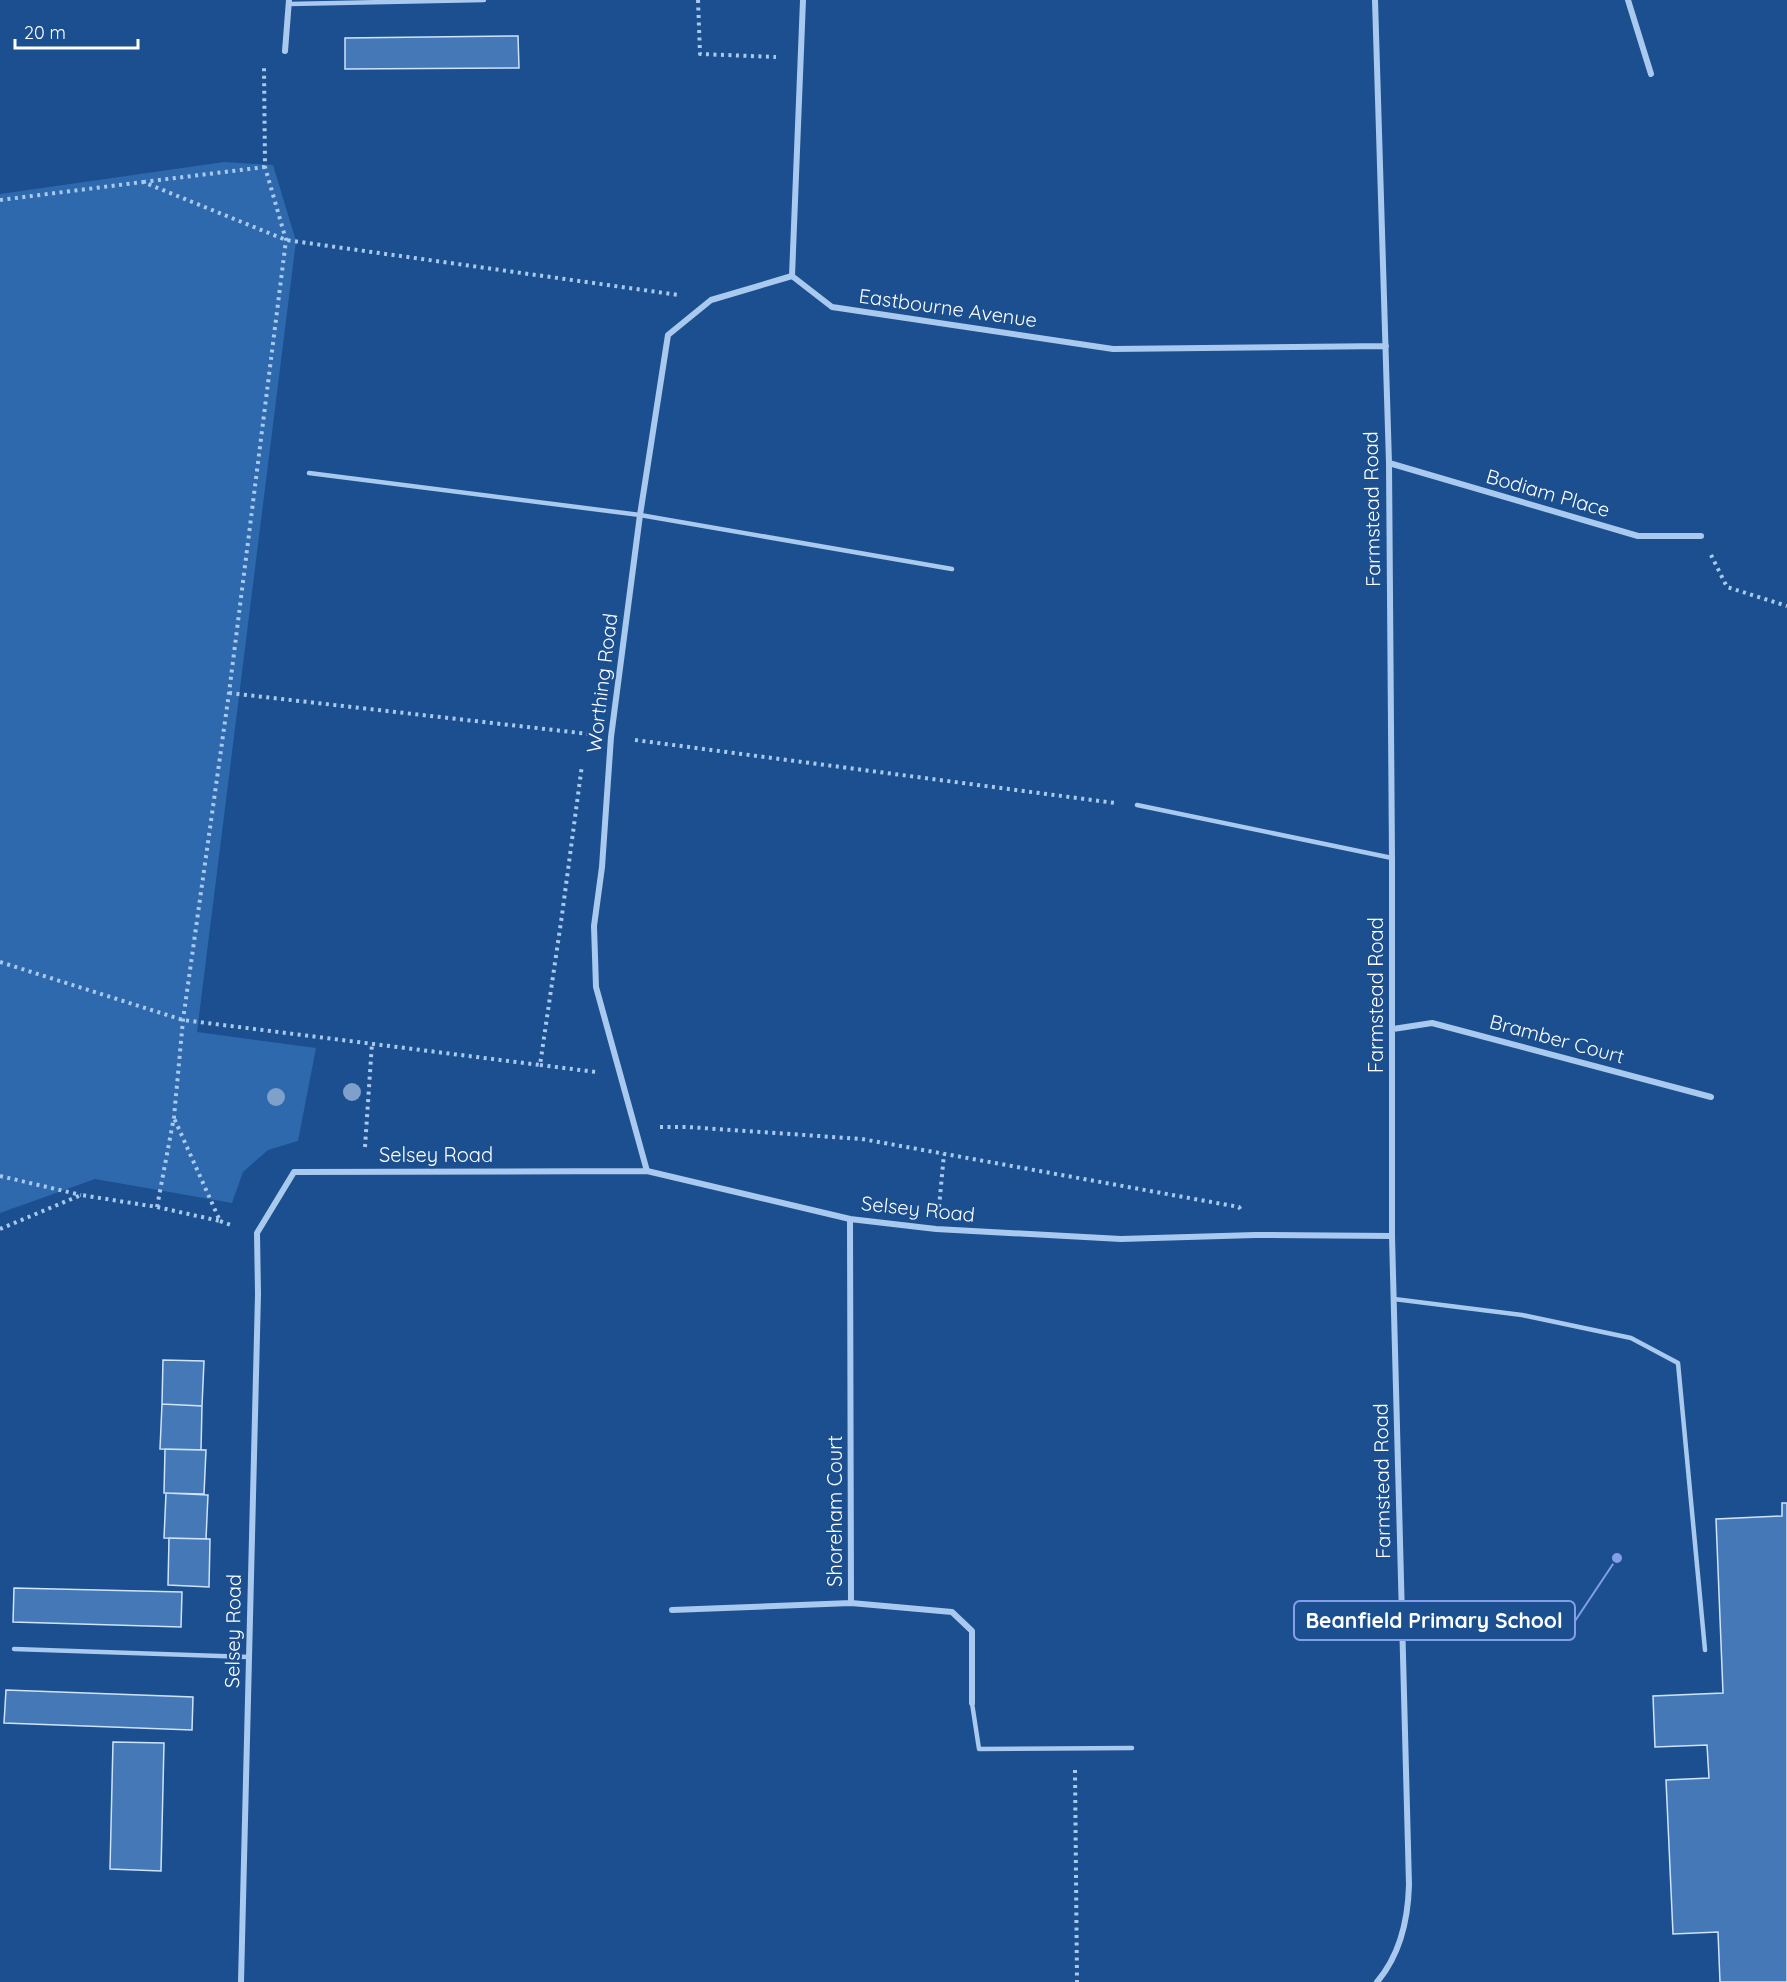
<svg xmlns="http://www.w3.org/2000/svg" width="1787" height="1982" font-family="Quicksand,sans-serif">
<style>
.green{fill:#2e69ad}
.building{fill:#4478b7;stroke:#cfe3fa;stroke-width:1.5}
.lines{fill:none;stroke-linecap:round;stroke-linejoin:round}
.path{stroke:#a9c9ee;stroke-width:4;stroke-dasharray:3 4.5;stroke-linecap:butt}
.lane{stroke:#a9c9ee;stroke-width:4.5}
.street{stroke:#a9c9ee;stroke-width:6}
.tree{fill:#7ea0ca}
.labels{text-anchor:middle;stroke-width:4.5;stroke-linejoin:round;paint-order:stroke}
.street-label{font-size:20px;fill:#fff;stroke:#1b4f8f}
.leader{fill:none;stroke:#839eea;stroke-width:2}
.callout-dot{fill:#839eea;stroke:#1b4f8f;stroke-width:2}
.callout{fill:#1b4f8f;stroke:#839eea;stroke-width:2}
.callout-label{font-size:21px;text-anchor:middle;font-weight:bold;fill:#fff}
</style>
<rect width="100%" height="100%" fill="#1b4f8f"/>
<path class="green" d="M 224,162 L 273,165 L 296,241 L 197,1032 L 316,1048 L 298,1141 L 268,1150 L 243,1172 L 232,1203 L 95,1179 L 0,1213 L 0,194 Z"/>
<path class="building" d="M 518,36 L 519,68 L 345,69 L 345,38 Z
M 163,1360 L 204,1361 L 202,1406 L 162,1404 Z
M 162,1404 L 202,1406 L 201,1450 L 160,1449 Z
M 165,1449 L 206,1450 L 204,1494 L 164,1493 Z
M 166,1493 L 208,1495 L 206,1539 L 164,1538 Z
M 1782,1503 L 1787,1503 L 1787,1982 L 1720,1982 L 1718,1932 L 1673,1934 L 1666,1780 L 1709,1778 L 1707,1745 L 1655,1747 L 1653,1696 L 1723,1693 L 1716,1519 L 1782,1516 Z
M 169,1538 L 210,1539 L 209,1587 L 168,1585 Z
M 14,1588 L 182,1592 L 181,1627 L 13,1622 Z
M 6,1690 L 193,1697 L 192,1730 L 4,1723 Z
M 113,1742 L 164,1743 L 161,1871 L 110,1869 Z"/>
<g class="lines">
<path class="path" d="M 698,0 L 700,54 L 776,57
M 143,182 L 265,167
M 0,200 L 143,182 L 286,240 L 679,295
M 1711,555 L 1727,587 L 1787,606
M 229,693 L 589,734
M 635,740 L 1115,803
M 0,962 L 183,1020 L 540,1065 L 562,915 L 582,765
M 540,1065 L 596,1072
M 660,1127 L 688,1127 L 862,1139 L 1239,1207 L 1242,1212
M 365,1147 L 372,1043
M 0,1176 L 81,1195
M 157,1207 L 174,1117 L 183,1020 L 229,693 L 286,240 L 265,167 L 264,66
M 939,1207 L 944,1154
M 220,1221 L 234,1226
M 0,1229 L 81,1195 L 157,1207 L 220,1221 L 174,1118
M 1075,1770 L 1077,1982"/>
<path class="lane" d="M 289,4 L 484,0
M 309,473 L 640,515 L 952,569
M 1137,805 L 1392,858
M 1394,1299 L 1522,1315 L 1631,1338 L 1678,1363 L 1705,1650
M 14,1649 L 249,1657
M 972,1703 L 979,1749 L 1132,1748"/>
<path class="street" d="M 803,0 L 792,276 L 832,307 L 1113,349 L 1386,346
M 1375,0 L 1389,463 L 1392,858 L 1392,1236 L 1409,1885 C 1408,1920 1400,1955 1377,1982
M 1628,0 L 1651,74
M 285,51 L 289,0
M 1389,463 L 1638,536 L 1701,536
M 1393,1029 L 1432,1023 L 1711,1097
M 647,1171 L 596,987 L 594,926 L 602,867 L 611,737 L 640,515 L 668,335 L 711,300 L 792,276
M 850,1219 L 851,1603 L 952,1612 L 972,1631 L 972,1703
M 672,1610 L 851,1603
M 241,1982 L 258,1294 L 257,1233 L 294,1172 L 647,1171 L 850,1219 L 936,1229 L 1121,1239 L 1255,1235 L 1392,1236"/>
</g>
<g class="tree">
<circle cx="352" cy="1092" r="9"/>
<circle cx="276" cy="1097" r="9"/>
</g>
<g class="labels">
<g class="street-label">
<text transform="translate(948 308) rotate(8)" y="7">Eastbourne Avenue</text>
<text transform="translate(1548 493) rotate(16)" y="7">Bodiam Place</text>
<text transform="translate(1372 509) rotate(-91)" y="7">Farmstead Road</text>
<text transform="translate(602 683) rotate(-83)" y="7">Worthing Road</text>
<text transform="translate(1376 995) rotate(-90)" y="7">Farmstead Road</text>
<text transform="translate(1557 1039) rotate(15)" y="7">Bramber Court</text>
<text x="436" y="1162">Selsey Road</text>
<text transform="translate(918 1209) rotate(6)" y="7">Selsey Road</text>
<text transform="translate(1382 1481) rotate(-91)" y="7">Farmstead Road</text>
<text transform="translate(835 1511) rotate(-90)" y="7">Shoreham Court</text>
<text transform="translate(233 1631) rotate(-89)" y="7">Selsey Road</text>
</g>
</g>
<path class="leader" d="M1617 1558L1575 1621"/>
<circle class="callout-dot" cx="1617" cy="1558" r="6"/>
<rect class="callout" x="1294" y="1601" width="281" height="39" rx="6"/>
<g class="callout-label">
<text x="1434" y="1628">Beanfield Primary School</text>
</g>
<path d="M15 39v9h123v-9" fill="none" stroke="#ffffff" stroke-width="3"/>
<text x="24" y="39" font-size="18" fill="#ffffff" stroke="#1b4f8f" stroke-width="4.5" paint-order="stroke">20 m</text>
</svg>
